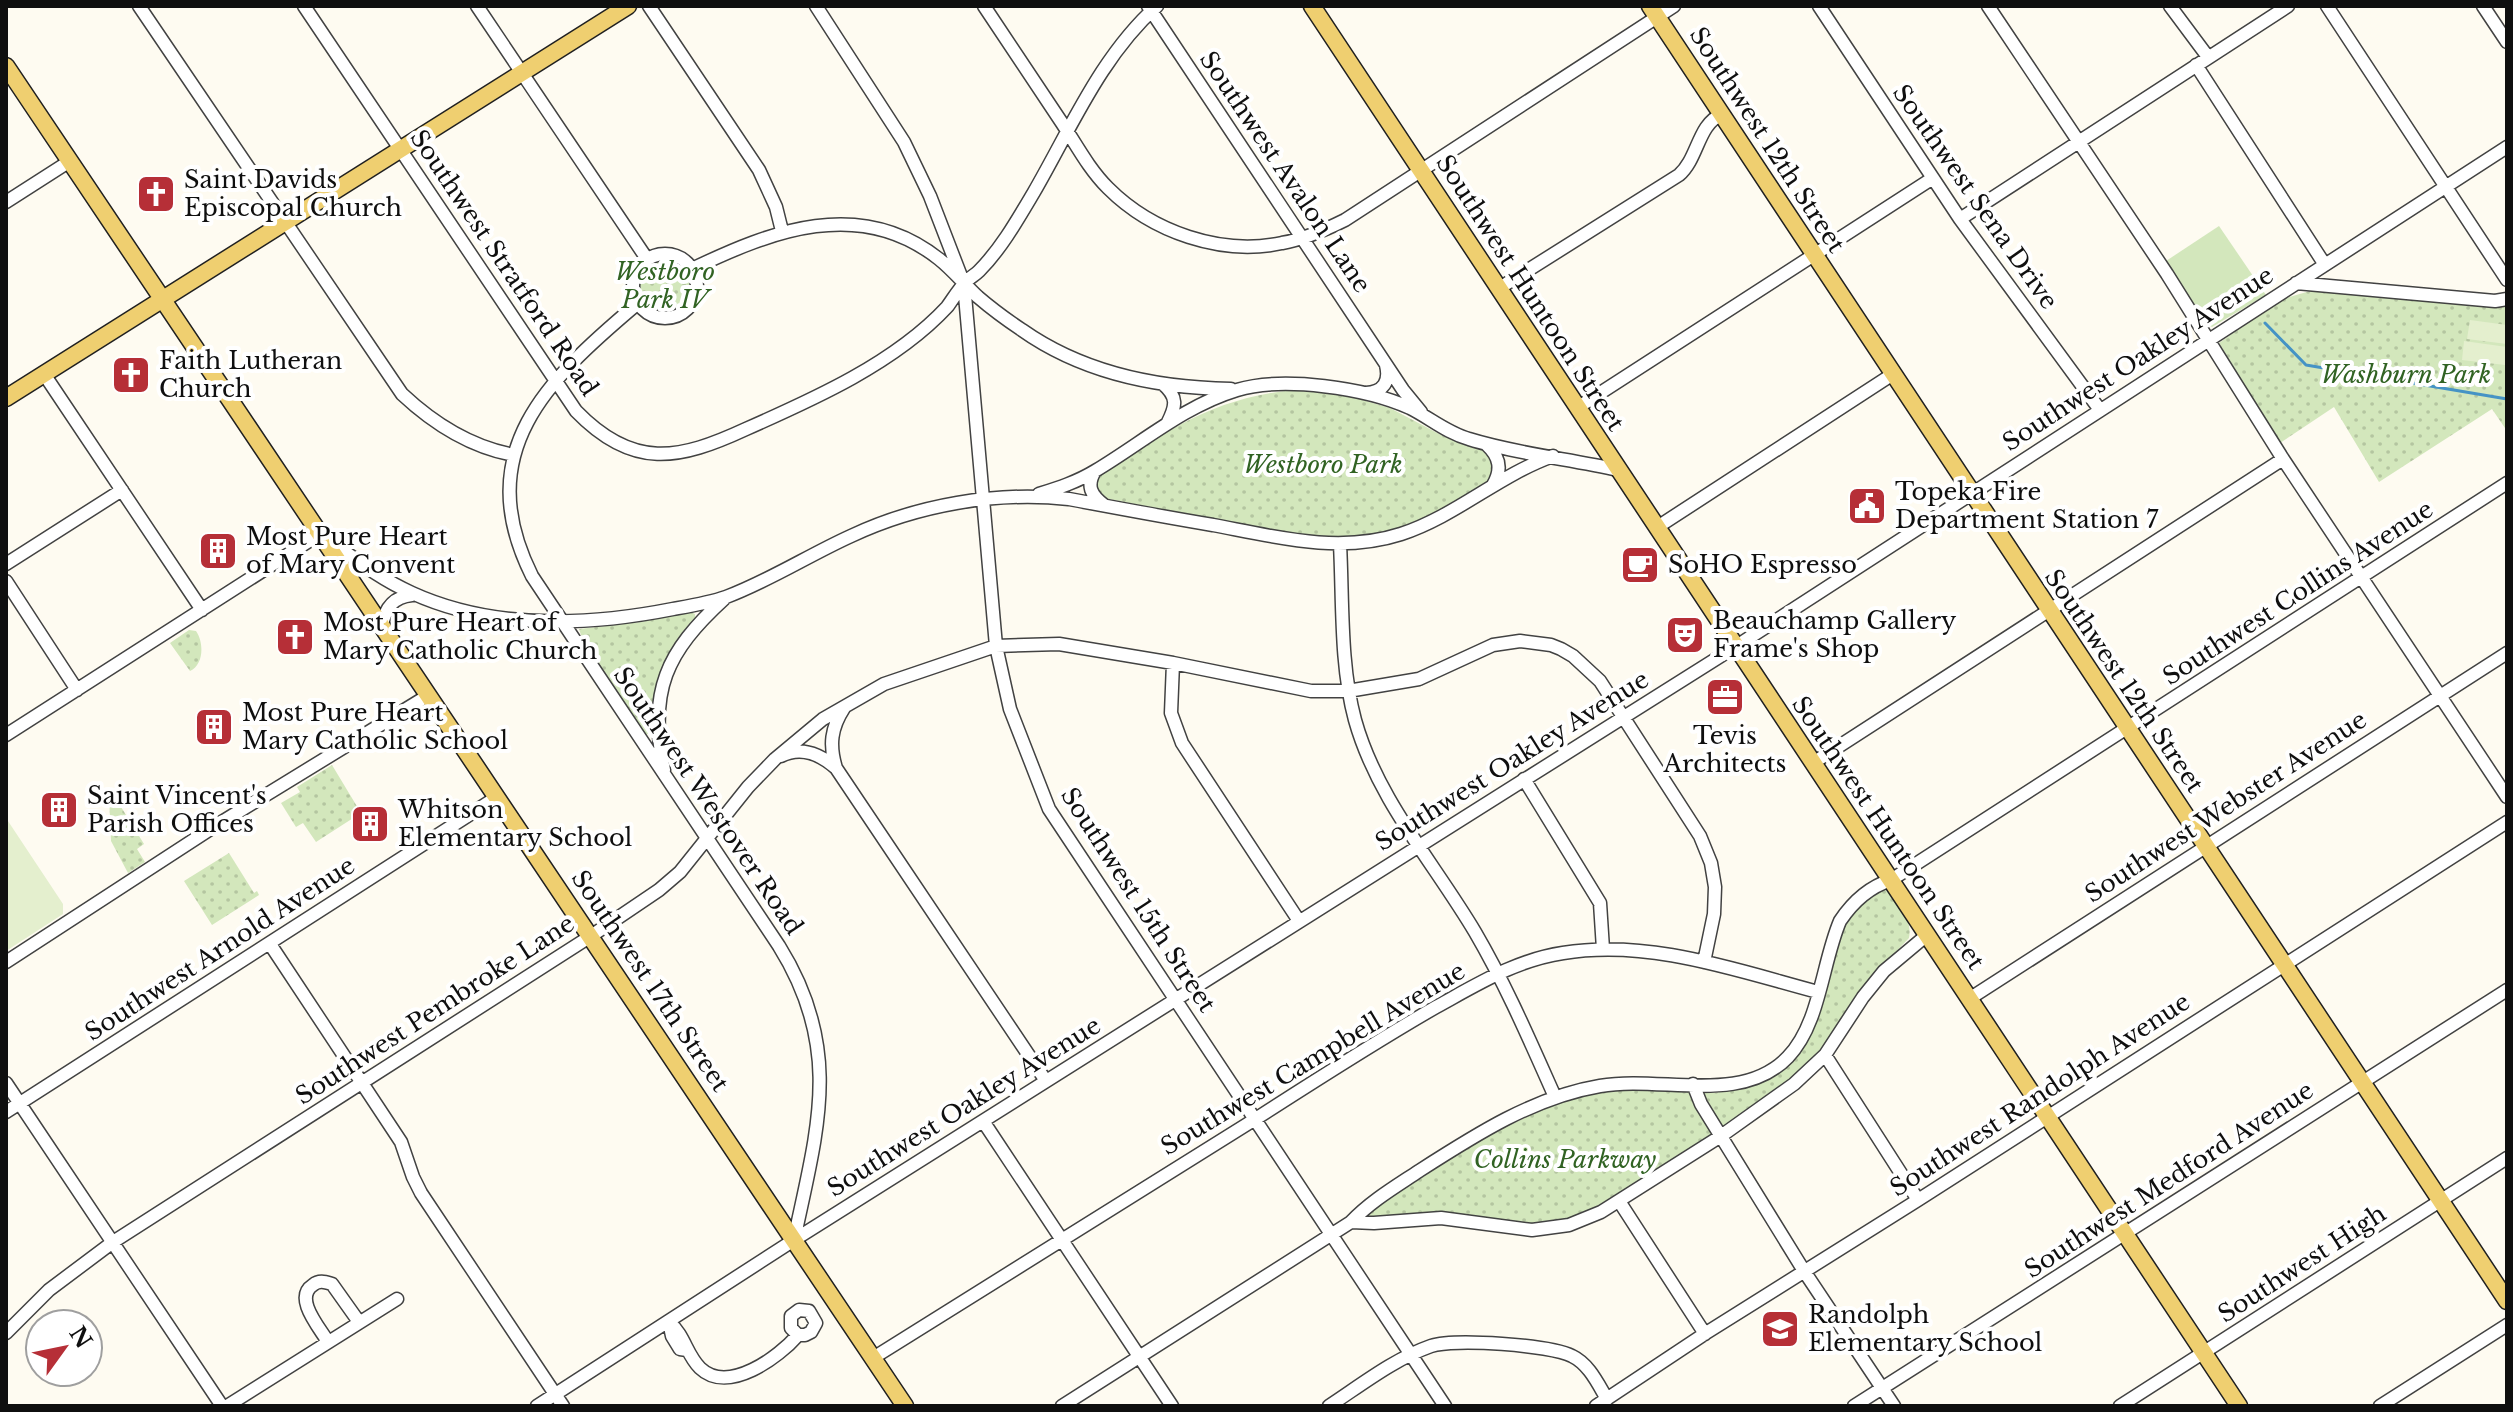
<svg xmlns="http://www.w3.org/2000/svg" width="2513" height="1412" font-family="'Libre Baskerville',serif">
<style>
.grass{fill:#d3e7bc}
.park{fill:url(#park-dots)}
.pitch{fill:#e4efce}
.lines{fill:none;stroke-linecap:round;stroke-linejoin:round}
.stream{stroke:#4593c5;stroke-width:3}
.minor-casing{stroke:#424242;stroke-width:15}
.major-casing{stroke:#202020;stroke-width:19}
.minor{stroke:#fff;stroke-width:12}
.major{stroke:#efcf70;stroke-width:16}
.labels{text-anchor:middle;stroke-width:8;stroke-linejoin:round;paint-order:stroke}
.street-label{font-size:24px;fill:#0f0f0f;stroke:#fff}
.poi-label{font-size:24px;fill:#0f0f0f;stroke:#fff;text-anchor:start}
.park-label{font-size:24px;font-style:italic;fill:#316323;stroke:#fff}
</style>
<defs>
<pattern id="park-dots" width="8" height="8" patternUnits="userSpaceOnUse" patternTransform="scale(2)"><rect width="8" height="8" fill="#d3e7bc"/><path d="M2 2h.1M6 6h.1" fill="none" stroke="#b4c5a0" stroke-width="1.8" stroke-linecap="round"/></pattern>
</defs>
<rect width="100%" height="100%" fill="#fefbf1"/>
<path class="grass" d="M 2219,226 L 2266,295 L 2212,327 L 2208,325 L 2166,261 Z"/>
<path class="park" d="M638 286a27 27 0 1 1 54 0a27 27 0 1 1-54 0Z
M 2310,291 L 2507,307 L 2507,431 L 2492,409 L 2379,482 L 2334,407 L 2280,443 L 2219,343 L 2279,300 Z
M 1292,390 L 1342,394 L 1390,408 L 1445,437 L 1486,451 L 1493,464 L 1491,479 C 1465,496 1440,513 1411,524 C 1350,546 1291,534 1230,522 C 1189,515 1149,507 1109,499 L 1101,496 L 1096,487 L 1098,476 C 1165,432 1210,399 1292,390 Z
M 689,611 L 695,614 L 695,618 C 663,650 651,688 651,732 L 646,735 L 583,641 L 579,629 L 641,622 Z
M 189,630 L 196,631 C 204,642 204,665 190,671 L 170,643 Z
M 332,765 L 361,813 L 316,842 L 303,823 L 296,827 L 281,803 L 300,792 L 297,787 Z
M 113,794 L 144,844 L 137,849 L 145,862 L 128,873 L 111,841 L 109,795 Z
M 229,853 L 254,893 L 257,891 L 259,895 L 212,925 L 184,881 Z
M 1884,889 C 1898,898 1913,921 1909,938 L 1868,981 L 1819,1053 L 1769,1097 L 1603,1204 L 1567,1219 L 1529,1225 L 1452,1214 L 1432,1213 L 1376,1218 L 1367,1216 L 1367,1210 L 1482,1138 L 1558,1102 L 1602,1091 L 1661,1087 L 1712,1093 L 1727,1091 L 1761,1083 L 1777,1073 L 1800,1050 L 1842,929 C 1853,912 1865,898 1884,889 Z"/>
<path class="pitch" d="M 2470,320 L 2507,325 L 2507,344 L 2467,339 Z
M 2464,341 L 2507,347 L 2505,365 L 2462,360 Z
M 6,818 L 63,904 L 63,914 L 6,951 Z"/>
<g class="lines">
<path class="stream" d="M 2265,323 L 2306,365 L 2507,399"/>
<g class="minor-casing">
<path id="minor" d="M 139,6 L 402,394 C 434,424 470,447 514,455
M 304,6 L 576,411 C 633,470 679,460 746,429 C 814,399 895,363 947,307 C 953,299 958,290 965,283 C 969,278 975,275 979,271 C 1001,249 1018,219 1034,192 C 1071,128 1101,56 1157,6
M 477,6 L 647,259
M 649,6 L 759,170 L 776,207 L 782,231
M 816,6 L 904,142 L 930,196 L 964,284 L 996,646 L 1010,709 L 1049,809 L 1445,1406
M 984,6 C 1010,45 1036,84 1062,123 C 1077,146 1089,169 1108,188 C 1152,232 1221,256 1282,243 C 1305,239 1325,230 1345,220 L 1674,6
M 1148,6 L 1403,390 L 1421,412
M 1819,6 L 1960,219 L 2100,410
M 1988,6 L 2167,274 L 2283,459 L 2507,797
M 2170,6 L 2208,57
M 2327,6 L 2507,280
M 2483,6 L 2507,42
M 2196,65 L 2325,265
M 6,202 L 70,161
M 1960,219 L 2288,6
M633 286a32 32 0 1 1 64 0a32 32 0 1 1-64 0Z
M 692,269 C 771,231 860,196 939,259 C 953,270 965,285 978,297 C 992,309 1007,320 1022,330 C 1083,373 1158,388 1231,389
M 2296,283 L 2495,301 L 2507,299
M 1498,289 L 1679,175 C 1698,159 1698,124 1721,115
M 637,304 C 547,380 470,452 532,576 L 779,946 C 844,1050 817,1130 794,1240
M 44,374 L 202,610
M 1163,384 C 1178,397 1176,406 1168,422
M 1366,393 C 1384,392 1390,381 1386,365
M 1577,408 L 1933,178
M 1487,445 C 1500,457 1502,470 1493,485
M 1095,471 C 1086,486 1091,495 1104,505
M 1039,494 C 1058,488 1077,482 1095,471 C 1142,443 1184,406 1237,390 C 1283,376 1366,388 1410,408 C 1430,418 1447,433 1469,439 C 1517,454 1569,459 1618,470
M 1656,528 L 1893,374
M 1340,544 C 1343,602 1340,665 1355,720 C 1377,799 1434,863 1475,932 C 1506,985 1530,1041 1555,1097
M 6,564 L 122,490
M 6,581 L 77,690
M 382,626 C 385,608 393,597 412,595
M 1173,663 L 1171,713 L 1182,743 L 1299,921
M 844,708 C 831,728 829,745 836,768 L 1046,1081
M 6,735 L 320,534 C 350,555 378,578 412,593 C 493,630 587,626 673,609 C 690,606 709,603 726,597 C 769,581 809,555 851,536 C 917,505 996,491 1069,499 C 1117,508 1165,517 1213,525 C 1276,537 1339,554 1401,534 C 1456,516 1499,475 1553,456
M 781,756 C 801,746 820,754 836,768
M 1813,763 L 2283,459
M 664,770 C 648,691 666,652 724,599
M 1524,779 L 1600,903 L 1603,949
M 270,944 L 401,1142 L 413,1177 L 421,1193 L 563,1406
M 6,962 L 212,828 L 429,695
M 1969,999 L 2507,653
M 1825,1055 L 1918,1200
M 6,1083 L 222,1406
M 1693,1084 L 1701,1104 L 1804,1271 L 1894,1406
M 6,1112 L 497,797
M 983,1121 L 1172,1406
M 1619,1201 L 1705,1334
M 1351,1222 L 1374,1223 L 1441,1218 L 1532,1230 L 1569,1225 L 1601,1212 L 1721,1136 L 1794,1084 L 1825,1055 L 1863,997 L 1884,971 L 1927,935
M 669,1322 C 685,1336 686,1354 700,1368 C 728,1395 779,1357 798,1335 L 805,1335 L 811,1332 L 816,1323 L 809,1311 L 799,1310 L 791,1316 L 791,1328 L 798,1335
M 669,1322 L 672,1336 L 680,1349 L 687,1350
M 6,1333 L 49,1290 L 113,1242 L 591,936 L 659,890 L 680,872 L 748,787 L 775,759 L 823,719 L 884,684 L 996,646 L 1059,644 L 1173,663 L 1311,691 L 1348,691 L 1419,679 L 1493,645 L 1520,641 L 1551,645 L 1561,649 L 1573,656 L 1600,681 L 1700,836 L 1711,863 L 1715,887 L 1714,914 L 1704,962
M 328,1342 C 320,1328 293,1298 313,1285 C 319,1280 325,1282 332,1284 L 359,1322
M 873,1358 C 1000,1278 1129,1199 1257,1118 C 1316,1080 1375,1042 1436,1007 C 1478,984 1516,960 1563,953 C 1650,939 1735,970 1818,992
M 227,1406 L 397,1299
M 537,1406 L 794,1240 L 1735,647 L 2507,147
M 1062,1406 L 1351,1222 C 1371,1201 1395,1187 1419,1171 C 1475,1135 1534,1097 1600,1086 C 1661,1075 1741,1106 1788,1057 C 1820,1024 1822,963 1840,921 C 1852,903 1869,887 1891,880 L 2507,483
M 1329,1406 C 1361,1385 1394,1359 1431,1346 C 1454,1338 1550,1345 1572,1356 C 1589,1364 1598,1384 1607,1399
M 1596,1406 L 1706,1333 L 1918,1200 L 2507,822
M 1854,1406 L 2507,990
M 2120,1406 L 2507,1158
M 2380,1406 L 2507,1325"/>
</g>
<g class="major-casing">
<path id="major" d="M 1312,6 L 2239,1406
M 1650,6 L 2507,1301
M 6,66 L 905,1406
M 6,398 L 628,6"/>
</g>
<use href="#minor" class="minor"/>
<use href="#major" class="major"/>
</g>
<defs>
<g id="church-square" transform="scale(2)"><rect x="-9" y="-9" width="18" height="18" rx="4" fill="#b62f37" stroke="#fff"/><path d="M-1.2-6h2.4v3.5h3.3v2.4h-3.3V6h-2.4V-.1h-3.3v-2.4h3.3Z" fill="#fff"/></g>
<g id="civic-square" transform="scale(2)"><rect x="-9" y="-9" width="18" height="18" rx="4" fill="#b62f37" stroke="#fff"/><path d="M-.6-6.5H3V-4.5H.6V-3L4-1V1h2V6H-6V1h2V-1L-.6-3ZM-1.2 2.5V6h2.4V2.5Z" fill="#fff"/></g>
<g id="building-square" transform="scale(2)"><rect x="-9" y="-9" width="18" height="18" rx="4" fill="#b62f37" stroke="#fff"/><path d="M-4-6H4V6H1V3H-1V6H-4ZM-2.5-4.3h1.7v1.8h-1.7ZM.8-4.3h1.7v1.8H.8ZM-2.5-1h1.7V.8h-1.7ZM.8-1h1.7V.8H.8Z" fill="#fff"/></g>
<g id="cafe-square" transform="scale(2)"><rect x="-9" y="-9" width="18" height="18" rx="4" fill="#b62f37" stroke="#fff"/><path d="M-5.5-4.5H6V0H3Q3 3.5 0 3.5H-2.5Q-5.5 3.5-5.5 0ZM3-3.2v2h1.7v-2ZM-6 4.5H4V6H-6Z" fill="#fff"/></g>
<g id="theatre-square" transform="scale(2)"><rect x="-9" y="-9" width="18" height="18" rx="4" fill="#b62f37" stroke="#fff"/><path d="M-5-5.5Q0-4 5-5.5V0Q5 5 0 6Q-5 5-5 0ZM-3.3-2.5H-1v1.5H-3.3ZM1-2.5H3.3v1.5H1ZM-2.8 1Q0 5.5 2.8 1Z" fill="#fff"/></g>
<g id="office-square" transform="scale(2)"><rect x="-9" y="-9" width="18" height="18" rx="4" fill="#b62f37" stroke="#fff"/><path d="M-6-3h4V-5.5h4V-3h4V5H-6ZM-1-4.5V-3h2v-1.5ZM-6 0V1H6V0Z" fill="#fff"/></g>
<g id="school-square" transform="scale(2)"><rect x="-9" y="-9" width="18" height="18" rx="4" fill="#b62f37" stroke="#fff"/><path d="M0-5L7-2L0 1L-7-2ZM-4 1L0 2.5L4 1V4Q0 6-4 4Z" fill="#fff"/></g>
</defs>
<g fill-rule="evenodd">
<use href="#church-square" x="156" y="194"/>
<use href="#church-square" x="131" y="375"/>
<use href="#civic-square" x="1867" y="506"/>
<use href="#building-square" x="218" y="551"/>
<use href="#cafe-square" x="1640" y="565"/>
<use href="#theatre-square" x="1685" y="635"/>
<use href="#church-square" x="295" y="637"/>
<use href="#office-square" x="1725" y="697"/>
<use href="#building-square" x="214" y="727"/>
<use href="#building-square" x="59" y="810"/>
<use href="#building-square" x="370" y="824"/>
<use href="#school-square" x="1780" y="1329"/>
</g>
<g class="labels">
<g class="street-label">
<text transform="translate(1767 140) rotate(57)" y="8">Southwest 12th Street</text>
<text transform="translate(1285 172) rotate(56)" y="8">Southwest Avalon Lane</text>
<text transform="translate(1975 197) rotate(55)" y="8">Southwest Sena Drive</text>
<text transform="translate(504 263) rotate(56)" y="8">Southwest Stratford Road</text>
<text transform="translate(1530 293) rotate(57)" y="8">Southwest Huntoon Street</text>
<text transform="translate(2138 359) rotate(-33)" y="8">Southwest Oakley Avenue</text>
<text transform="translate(2298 593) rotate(-33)" y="8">Southwest Collins Avenue</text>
<text transform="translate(2124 681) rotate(56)" y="8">Southwest 12th Street</text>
<text transform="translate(1512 761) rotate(-32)" y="8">Southwest Oakley Avenue</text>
<text transform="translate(708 801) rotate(56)" y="8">Southwest Westover Road</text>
<text transform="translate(2226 807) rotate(-33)" y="8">Southwest Webster Avenue</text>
<text transform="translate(1888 833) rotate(56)" y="8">Southwest Huntoon Street</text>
<text transform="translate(1138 900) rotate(57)" y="8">Southwest 15th Street</text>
<text transform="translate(220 949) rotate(-33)" y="8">Southwest Arnold Avenue</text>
<text transform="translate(650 981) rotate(56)" y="8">Southwest 17th Street</text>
<text transform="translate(435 1010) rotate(-33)" y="8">Southwest Pembroke Lane</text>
<text transform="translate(1313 1059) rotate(-31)" y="8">Southwest Campbell Avenue</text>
<text transform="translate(2040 1095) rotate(-33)" y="8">Southwest Randolph Avenue</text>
<text transform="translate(964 1107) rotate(-32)" y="8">Southwest Oakley Avenue</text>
<text transform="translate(2169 1180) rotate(-33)" y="8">Southwest Medford Avenue</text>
<text transform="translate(2302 1264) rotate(-33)" y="8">Southwest High</text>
</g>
<g class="poi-label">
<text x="184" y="188">Saint Davids<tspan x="184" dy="28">Episcopal Church</tspan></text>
<text x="159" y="369">Faith Lutheran<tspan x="159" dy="28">Church</tspan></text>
<text x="1895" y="500">Topeka Fire<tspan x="1895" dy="28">Department Station 7</tspan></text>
<text x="246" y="545">Most Pure Heart<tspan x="246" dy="28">of Mary Convent</tspan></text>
<text x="1668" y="573">SoHO Espresso</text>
<text x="1713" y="629">Beauchamp Gallery<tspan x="1713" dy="28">Frame's Shop</tspan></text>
<text x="323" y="631">Most Pure Heart of<tspan x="323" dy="28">Mary Catholic Church</tspan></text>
<text x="242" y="721">Most Pure Heart<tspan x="242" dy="28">Mary Catholic School</tspan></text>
<text x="1725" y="744" text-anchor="middle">Tevis<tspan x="1725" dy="28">Architects</tspan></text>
<text x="87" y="804">Saint Vincent's<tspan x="87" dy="28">Parish Offices</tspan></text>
<text x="398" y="818">Whitson<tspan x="398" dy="28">Elementary School</tspan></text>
<text x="1808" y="1323">Randolph<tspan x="1808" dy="28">Elementary School</tspan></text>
</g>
<g class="park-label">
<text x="665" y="280">Westboro<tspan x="665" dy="28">Park IV</tspan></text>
<text x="2406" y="383">Washburn Park</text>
<text x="1323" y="473">Westboro Park</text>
<text x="1565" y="1168">Collins Parkway</text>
</g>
</g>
<rect width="2513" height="1412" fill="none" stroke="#0f0f0f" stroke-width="16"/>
<g transform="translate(64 1348) rotate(57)"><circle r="38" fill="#ffffff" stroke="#9f9f9f" stroke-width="2"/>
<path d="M0-6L14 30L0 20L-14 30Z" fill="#b62f37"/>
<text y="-12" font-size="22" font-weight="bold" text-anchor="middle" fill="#0f0f0f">N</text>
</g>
</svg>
